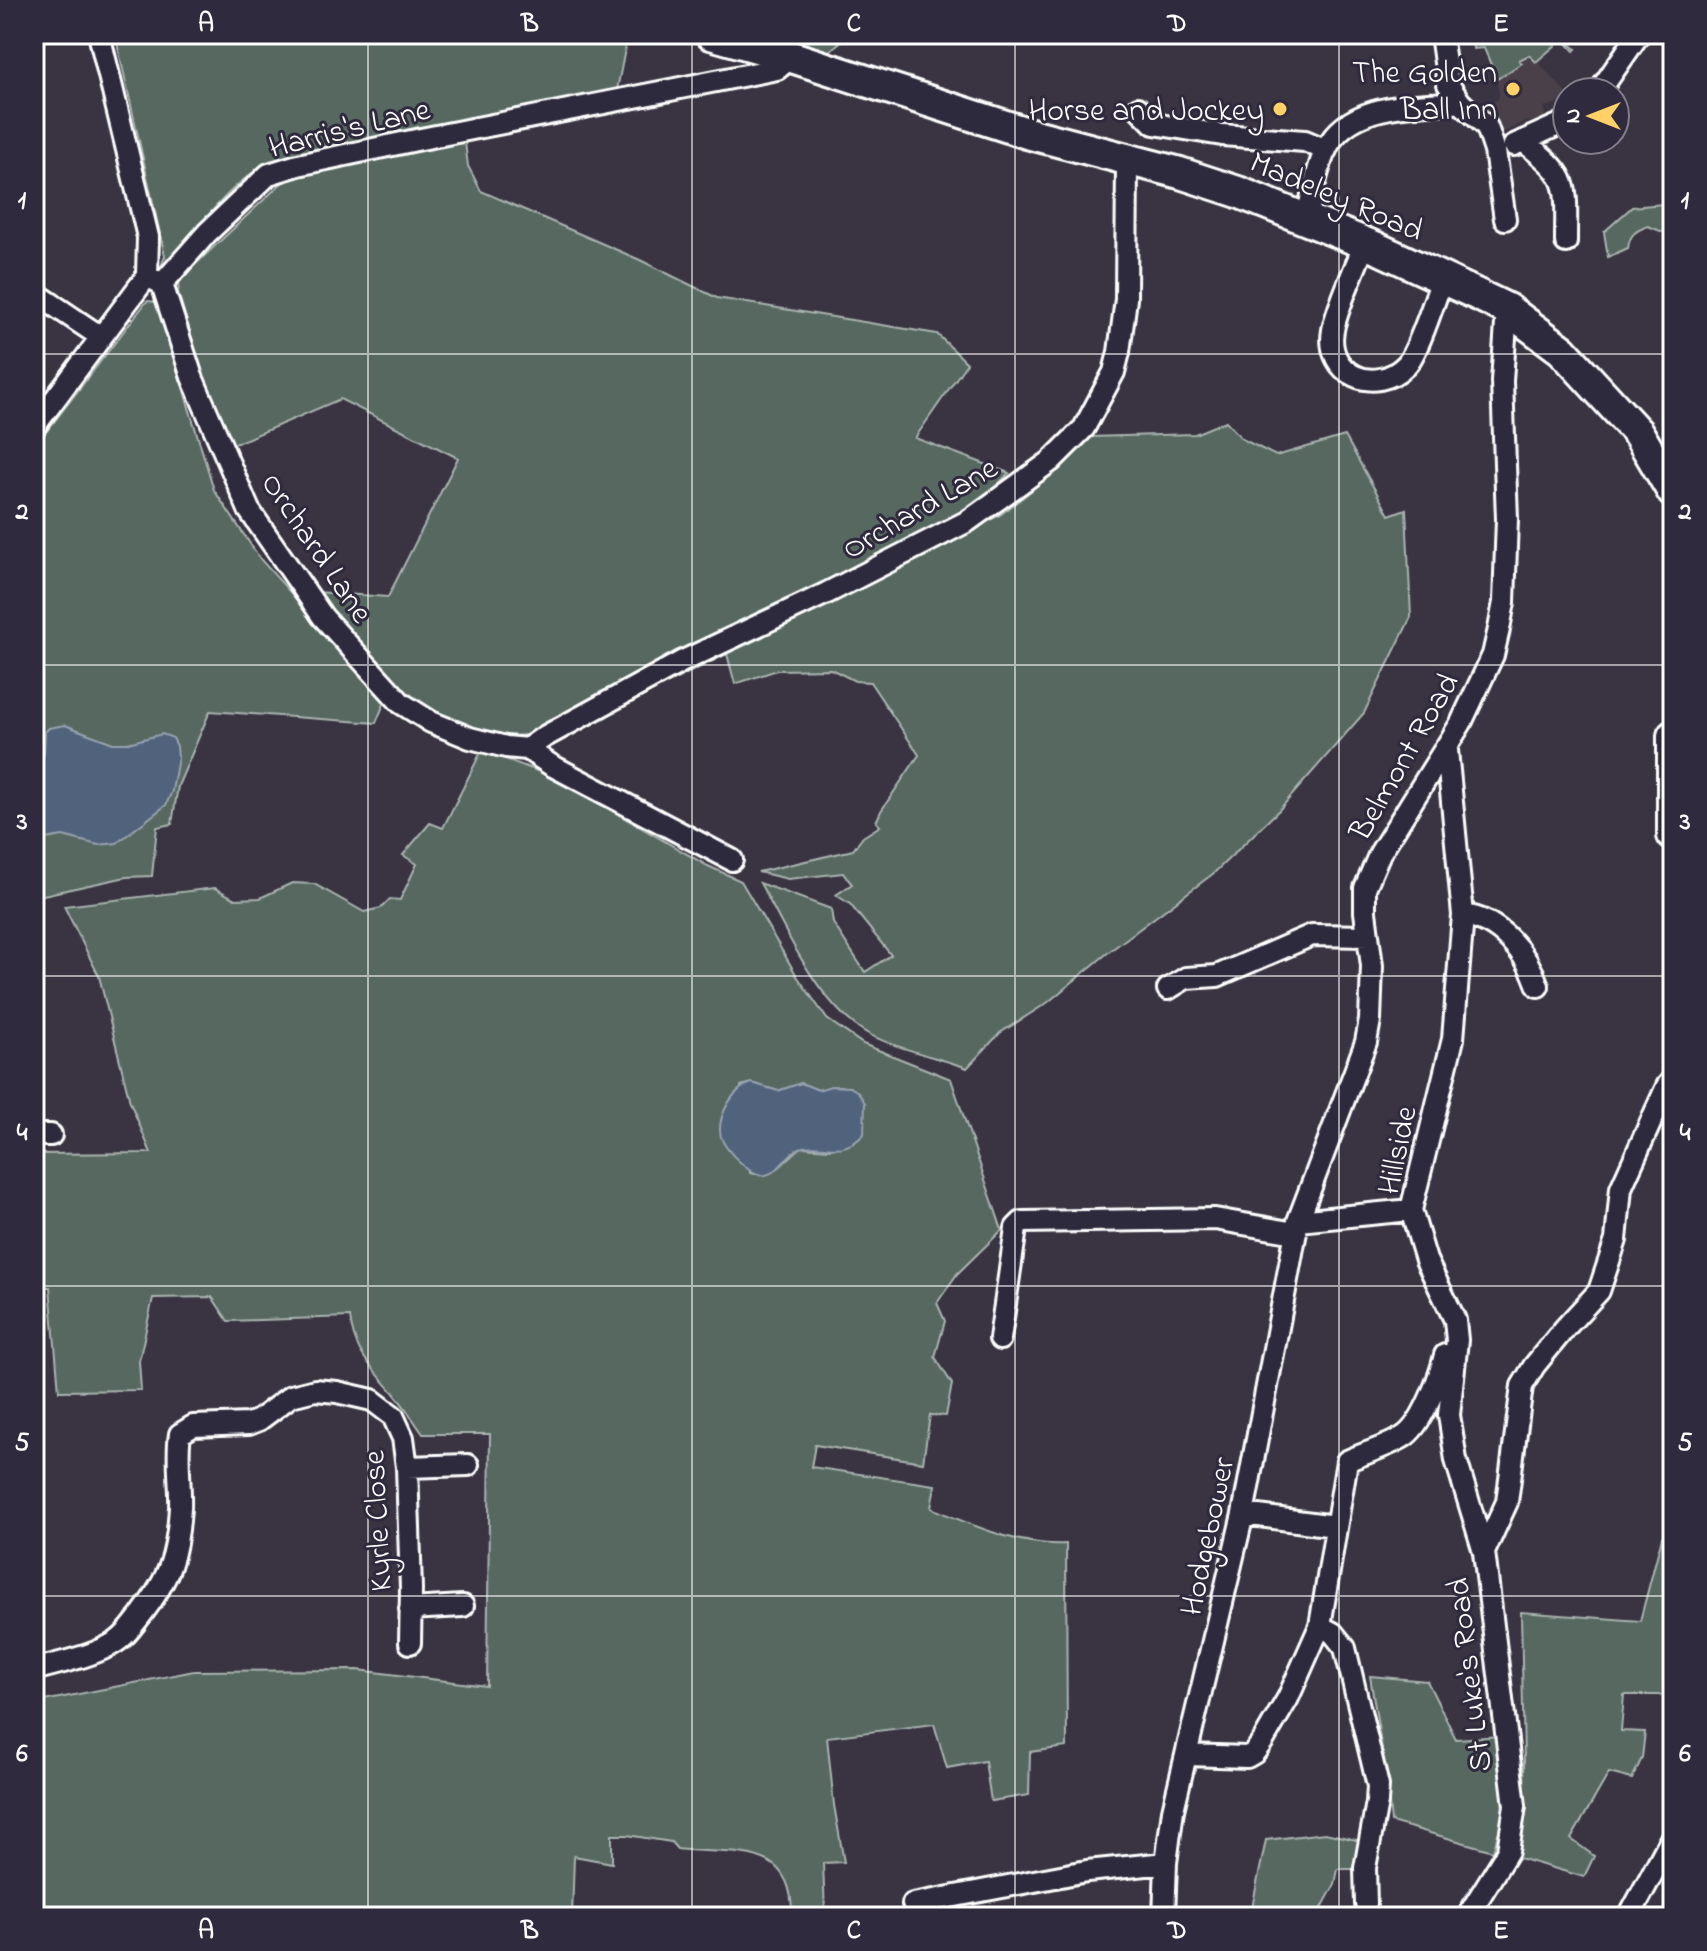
<svg xmlns="http://www.w3.org/2000/svg" width="1707" height="1951" font-family="'Indie Flower',sans-serif">
<style>
.built{fill:#484048}
.green{fill:#566861;stroke:#aab4b0;stroke-width:2;fill-rule:evenodd}
.water{fill:#51647c;stroke:#97a2b0;stroke-width:2}
.lines{fill:none;stroke-linecap:round;stroke-linejoin:round}
.minor-casing{stroke:#fff;stroke-width:26}
.secondary-casing{stroke:#fff;stroke-width:36}
.minor{stroke:#2f2a3d;stroke-width:20}
.secondary{stroke:#2f2a3d;stroke-width:30}
.grid{fill:none;stroke:#fff;stroke-width:2;stroke-opacity:0.55}
.poi-dot{fill:#ffd166;stroke:#2f2a3d;stroke-width:3}
.labels{text-anchor:middle;stroke-width:6;stroke-linejoin:round;paint-order:stroke}
.poi-label{font-size:32px;fill:#fff;stroke:#2f2a3d;text-anchor:end}
.street-label{font-size:32px;fill:#fff;stroke:#2f2a3d}
.neatline{fill:none;stroke:#fff;stroke-width:3}
.grid-label{font-size:26px;text-anchor:middle;font-weight:bold;fill:#fff}
</style>
<rect width="100%" height="100%" fill="#3a3442"/>
<filter id="ink" filterUnits="userSpaceOnUse"><feTurbulence type="fractalNoise" baseFrequency=".0125" numOctaves="2"/><feDisplacementMap in="SourceGraphic" scale="16" xChannelSelector="R" yChannelSelector="G"/><feConvolveMatrix kernelMatrix="1 2 1 2 8 2 1 2 1" color-interpolation-filters="sRGB"/></filter>
<g filter="url(#ink)">
<path class="built" d="M 1472,34 L 1513,34 L 1567,94 L 1567,101 L 1544,107 L 1546,120 L 1523,122 L 1501,134 L 1486,108 L 1499,98 L 1497,79 L 1484,48 L 1473,49 Z"/>
<path class="green" d="M 115,34 L 628,34 L 617,90 L 279,162 C 270,165 259,169 251,174 C 215,200 192,239 160,269 L 165,256 Z
M 768,34 L 850,34 L 827,53 Z
M 1472,34 L 1513,34 L 1520,42 L 1530,34 L 1568,34 L 1566,40 L 1576,49 L 1574,51 L 1563,39 L 1536,62 L 1529,55 L 1519,60 L 1522,63 L 1497,79 L 1484,48 L 1473,49 Z
M 465,142 L 468,166 L 481,191 L 640,260 L 717,298 L 937,334 L 967,363 L 915,438 L 1009,473 C 971,517 908,539 857,565 L 873,582 L 1000,515 L 1031,491 L 1089,437 L 1195,434 L 1226,421 L 1242,439 L 1276,456 L 1345,436 L 1389,515 L 1406,509 L 1411,617 L 1364,713 L 1279,810 L 1214,873 L 1110,951 L 1047,1003 L 1000,1033 L 967,1068 C 940,1058 883,1045 862,1030 C 816,1000 786,930 760,883 L 831,909 L 833,923 L 865,972 L 891,955 L 850,904 L 836,895 L 852,884 L 843,873 L 788,879 L 758,872 L 853,850 L 863,837 L 880,826 L 876,822 L 881,811 L 919,755 L 870,682 L 855,681 L 831,669 L 777,670 L 735,684 L 727,654 C 664,684 556,747 486,735 C 462,732 428,712 410,697 C 374,668 345,627 315,592 L 388,597 L 458,458 L 340,399 L 230,446 L 205,381 L 178,292 L 180,279 L 288,177 Z
M 1673,203 L 1673,236 L 1648,226 C 1635,231 1630,234 1628,248 L 1608,257 L 1604,232 L 1632,207 Z
M 147,301 L 157,302 L 214,490 L 261,560 L 386,699 L 376,723 L 210,711 L 178,786 L 172,824 L 157,827 L 152,876 L 126,877 L 34,897 L 34,448 Z
M 482,750 L 553,777 L 708,866 L 741,881 L 797,976 L 827,1019 L 863,1044 L 951,1079 L 1002,1230 L 957,1274 L 937,1303 L 945,1321 L 935,1357 L 952,1384 L 946,1416 L 930,1415 L 923,1462 L 815,1445 L 811,1467 L 935,1485 L 931,1508 C 972,1525 1020,1547 1066,1544 L 1067,1747 L 1030,1752 L 1029,1795 L 991,1801 L 985,1761 L 947,1768 L 934,1724 L 827,1737 L 834,1805 L 844,1862 L 823,1863 L 825,1913 L 831,1917 L 792,1917 C 794,1839 732,1856 677,1849 L 671,1842 L 627,1835 L 612,1835 L 612,1863 L 574,1856 L 572,1917 L 34,1917 L 34,1703 L 194,1671 L 358,1670 L 487,1686 L 490,1434 L 423,1434 C 413,1420 404,1405 393,1392 C 371,1366 354,1353 350,1317 L 228,1321 L 212,1297 L 153,1298 L 139,1361 L 141,1390 L 59,1391 L 50,1287 L 34,1287 L 34,1154 L 151,1153 L 130,1102 L 99,976 L 64,906 L 215,888 L 235,899 L 260,898 L 292,883 L 314,884 L 364,912 L 381,908 L 390,899 L 400,900 L 417,864 L 403,855 L 430,823 L 443,828 ZM 752,1083 L 778,1091 L 801,1083 L 818,1090 L 840,1086 L 858,1092 L 830,1149 L 802,1147 C 781,1162 777,1179 750,1173 L 741,1086 Z
M 1673,1522 L 1673,1695 L 1624,1695 L 1621,1731 L 1645,1732 L 1642,1758 L 1632,1779 L 1609,1773 L 1571,1839 L 1594,1856 L 1584,1877 L 1515,1857 L 1525,1810 L 1521,1612 L 1640,1621 L 1662,1537 Z
M 1370,1676 L 1427,1681 L 1456,1739 L 1500,1736 L 1506,1807 L 1493,1851 L 1391,1822 L 1387,1782 Z
M 1325,1833 L 1361,1841 L 1355,1869 L 1338,1869 L 1335,1884 L 1317,1917 L 1250,1917 L 1266,1840 Z"/>
<path class="water" d="M 65,725 L 113,743 L 128,743 L 162,734 L 173,738 L 177,746 L 178,758 L 172,791 L 166,805 L 117,843 L 98,845 L 63,836 L 34,841 L 34,775 L 44,754 L 45,732 L 49,728 Z
M 752,1083 L 778,1091 L 801,1083 L 818,1090 L 831,1086 L 850,1087 L 858,1092 L 865,1103 L 864,1134 C 840,1160 823,1140 800,1148 C 787,1153 780,1172 766,1175 C 752,1178 725,1150 721,1137 C 716,1117 733,1088 752,1083 Z"/>
<g class="lines">
<g class="minor-casing">
<path id="minor" d="M 99,34 L 148,237 L 147,276
M 1441,34 L 1448,84 L 1460,102 L 1487,127 L 1495,151 L 1505,219
M 1599,92 L 1639,34
M 1138,108 L 1154,124 L 1222,135 L 1305,141 L 1326,150
M 1523,141 C 1572,179 1566,183 1566,242
M 1514,145 L 1567,121
M 1306,221 C 1312,198 1316,170 1326,149 C 1350,101 1415,106 1460,102
M 1365,243 C 1356,267 1337,307 1333,330 C 1325,375 1375,396 1406,365 C 1418,353 1435,298 1442,280
M 162,284 L 192,377 L 249,510 L 323,617 L 401,703 L 431,722 L 470,738 L 506,747 L 527,749 L 551,765 L 732,860
M 34,292 L 101,337
M 34,427 L 147,276 L 162,284 L 207,233 L 269,174 L 298,165 L 421,139 L 777,69 L 792,57
M 527,749 L 544,737 L 683,661 L 827,593 L 968,521 L 1051,461 L 1084,428 L 1114,372 L 1119,352 L 1126,299 L 1127,159
M 1447,750 L 1463,915 L 1453,1039 L 1411,1210 L 1426,1260 L 1455,1320 L 1457,1340 L 1449,1415 L 1456,1460 L 1484,1552
M 1463,915 C 1499,919 1527,953 1538,986
M 1168,989 L 1186,978 L 1217,976 L 1312,935 L 1368,936
M 34,1135 L 51,1135
M 1298,1221 L 1411,1210
M 1000,1339 L 1016,1228 L 1022,1222 L 1215,1219 L 1295,1233
M 407,1467 L 468,1465
M 1243,1514 L 1335,1526
M 410,1609 L 463,1606
M 1320,1626 L 1333,1633 L 1345,1648 L 1378,1786 L 1377,1802 L 1365,1868 L 1366,1904
M 34,1670 C 61,1662 92,1657 116,1642 C 126,1636 133,1625 141,1615 C 170,1577 177,1556 180,1508 C 181,1484 176,1458 180,1434 L 193,1426 L 249,1424 L 259,1420 L 291,1396 L 315,1390 L 337,1392 L 372,1400 L 393,1416 L 403,1438 L 407,1467 L 411,1589 L 410,1643
M 1188,1755 L 1247,1757 L 1254,1753 L 1263,1741 L 1288,1698 L 1320,1626 L 1347,1461 C 1362,1454 1395,1444 1406,1435 C 1424,1421 1440,1376 1445,1355
M 913,1904 L 1087,1871 L 1166,1863
M 1164,1917 L 1166,1863 L 1173,1810 L 1243,1514 L 1298,1221 L 1366,1042 L 1370,1020 L 1372,966 L 1365,912 L 1365,888 L 1380,853 L 1461,723 L 1493,655 L 1499,629 L 1504,602 L 1507,519 L 1502,381 L 1507,309
M 1467,1917 L 1508,1851 L 1515,1806 L 1484,1552 L 1507,1502 L 1522,1386 L 1534,1366 L 1565,1328 L 1599,1291 L 1616,1240 L 1621,1188 L 1667,1086 L 1673,1079
M 1629,1917 L 1673,1835"/>
</g>
<g class="secondary-casing">
<path id="secondary" d="M 711,34 L 792,57 L 1027,133 L 1180,173 L 1238,192 L 1377,248 L 1476,294 L 1507,309 L 1562,350 L 1638,433 L 1673,492
M 1673,736 L 1673,835"/>
</g>
<use href="#minor" class="minor"/>
<use href="#secondary" class="secondary"/>
</g>
</g>
<path class="grid" d="M 368,34 L 368,1917M 692,34 L 692,1917M 1015,34 L 1015,1917M 1339,34 L 1339,1917M 34,354 L 1673,354M 34,665 L 1673,665M 34,976 L 1673,976M 34,1286 L 1673,1286M 34,1596 L 1673,1596"/>
<g class="poi-dot">
<circle cx="1513" cy="89" r="8"/>
<circle cx="1280" cy="109" r="8"/>
</g>
<g class="labels">
<g class="poi-label">
<text x="1497" y="82">The Golden<tspan x="1497" dy="37">Ball Inn</tspan></text>
<text x="1264" y="120">Horse and Jockey</text>
</g>
<g class="street-label">
<text transform="translate(349 127) rotate(-14)" y="11">Harris's Lane</text>
<text transform="translate(1337 195) rotate(23)" y="11">Madeley Road</text>
<text transform="translate(919 507) rotate(-30)" y="11">Orchard Lane</text>
<text transform="translate(318 547) rotate(56)" y="11">Orchard Lane</text>
<text transform="translate(1403 756) rotate(-60)" y="11">Belmont Road</text>
<text transform="translate(1396 1150) rotate(-78)" y="11">Hillside</text>
<text transform="translate(376 1521) rotate(-93)" y="11">Kyrle Close</text>
<text transform="translate(1206 1536) rotate(-78)" y="11">Hodgebower</text>
<text transform="translate(1468 1675) rotate(-97)" y="11">St Luke's Road</text>
</g>
</g>
<rect width="1707" height="1951" fill="none" stroke="#2f2a3d" stroke-width="88"/>
<g transform="translate(1591 116) rotate(270)"><circle r="38" fill="#2f2a3d" stroke="#827f8b" stroke-width="2"/>
<path d="M0-6L14 30L0 20L-14 30Z" fill="#ffd166"/>
<text y="-12" font-size="22" font-weight="bold" text-anchor="middle" fill="#ffffff">N</text>
</g>
<rect x="44" y="44" width="1619" height="1863" class="neatline"/>
<g class="grid-label">
<text x="206" y="31">A</text>
<text x="530" y="31">B</text>
<text x="854" y="31">C</text>
<text x="1177" y="31">D</text>
<text x="1501" y="31">E</text>
<text x="22" y="208">1</text>
<text x="1685" y="208">1</text>
<text x="22" y="519">2</text>
<text x="1685" y="519">2</text>
<text x="22" y="829">3</text>
<text x="1685" y="829">3</text>
<text x="22" y="1140">4</text>
<text x="1685" y="1140">4</text>
<text x="22" y="1450">5</text>
<text x="1685" y="1450">5</text>
<text x="22" y="1761">6</text>
<text x="1685" y="1761">6</text>
<text x="206" y="1938">A</text>
<text x="530" y="1938">B</text>
<text x="854" y="1938">C</text>
<text x="1177" y="1938">D</text>
<text x="1501" y="1938">E</text>
</g>
</svg>
